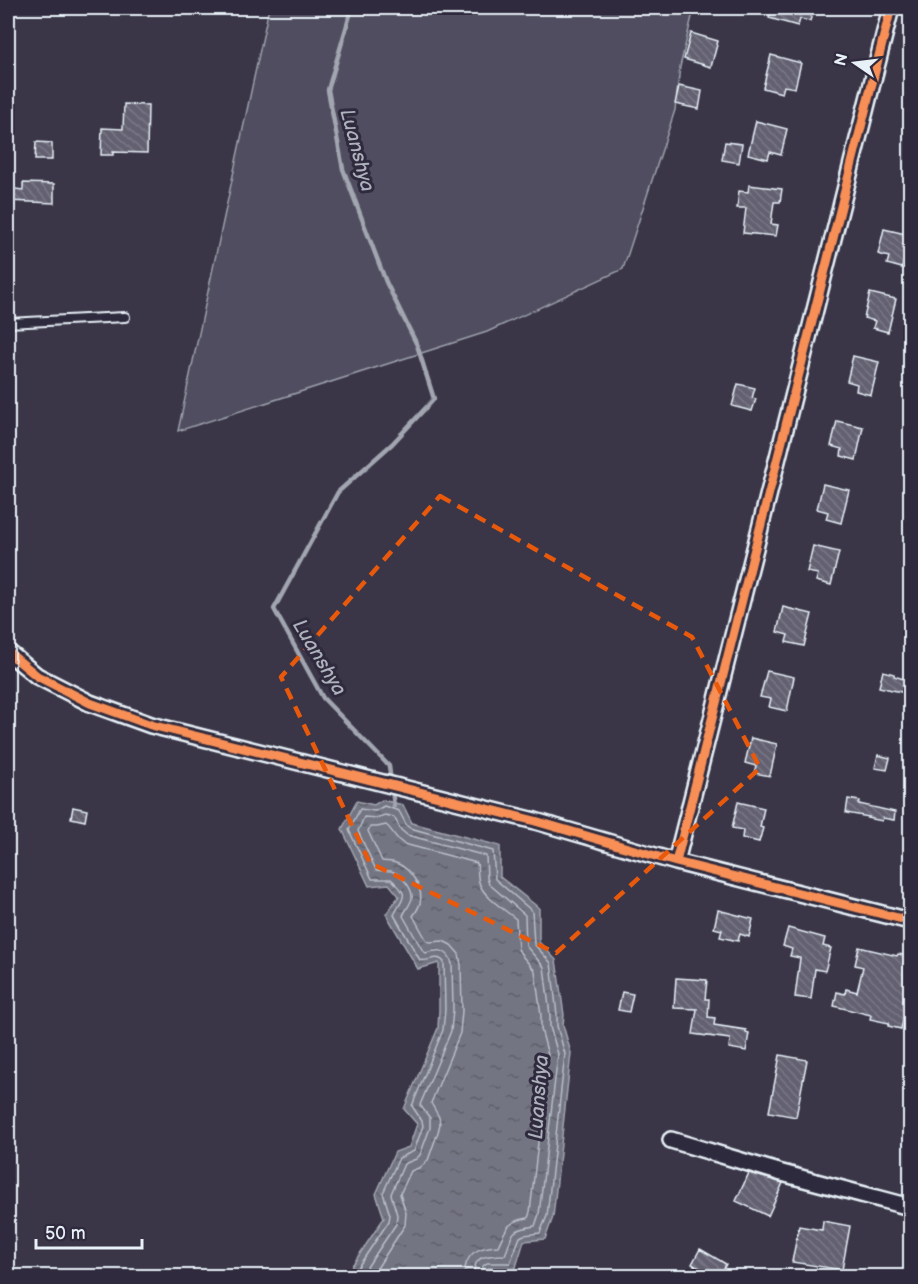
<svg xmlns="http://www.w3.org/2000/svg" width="918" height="1284" font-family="'Balsamiq Sans',sans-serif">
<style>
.green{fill:#504e5f;stroke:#9ca0ac;stroke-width:1.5}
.water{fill:url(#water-ripples);stroke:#a2a6b1;stroke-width:1.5}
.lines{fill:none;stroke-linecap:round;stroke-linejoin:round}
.shore{stroke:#b9bfc9;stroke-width:1.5}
.stream{stroke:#a2a6b1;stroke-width:4.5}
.building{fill:url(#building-back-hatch);stroke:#e8f1f8;stroke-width:1.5}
.lane-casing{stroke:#e8f1f8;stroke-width:12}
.street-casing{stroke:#e8f1f8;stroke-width:20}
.lane{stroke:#2f2a3d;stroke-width:8}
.street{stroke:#2f2a3d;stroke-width:15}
.cycleway-casing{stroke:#2f2a3d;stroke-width:13}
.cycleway{stroke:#f78f57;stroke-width:9}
.marked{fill:none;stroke:#e8590c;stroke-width:4.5;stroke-dasharray:12 8;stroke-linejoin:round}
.labels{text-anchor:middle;stroke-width:6;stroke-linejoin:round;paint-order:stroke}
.water-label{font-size:20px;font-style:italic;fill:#aeb2bd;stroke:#2f2a3d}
</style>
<defs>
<pattern id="water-ripples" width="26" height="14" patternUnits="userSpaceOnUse" patternTransform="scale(1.5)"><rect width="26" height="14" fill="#737482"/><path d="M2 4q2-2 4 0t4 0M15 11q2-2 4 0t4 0" fill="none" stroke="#5f6069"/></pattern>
<pattern id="building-back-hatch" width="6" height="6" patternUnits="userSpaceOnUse" patternTransform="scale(1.5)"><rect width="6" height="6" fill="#636171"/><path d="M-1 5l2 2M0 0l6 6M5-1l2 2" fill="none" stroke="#797886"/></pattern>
</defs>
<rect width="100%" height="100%" fill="#3a3648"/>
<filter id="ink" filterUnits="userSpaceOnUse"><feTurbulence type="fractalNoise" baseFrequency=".0167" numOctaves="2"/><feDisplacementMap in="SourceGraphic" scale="12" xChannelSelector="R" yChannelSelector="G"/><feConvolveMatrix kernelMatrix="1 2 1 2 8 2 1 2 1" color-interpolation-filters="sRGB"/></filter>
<g filter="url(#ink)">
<path class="green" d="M 269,8 L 694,8 L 680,67 L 675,110 L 623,269 L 487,332 L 178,431 Z"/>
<path class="water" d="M 382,800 L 403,805 L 412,823 L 500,846 L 500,877 L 539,908 L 539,942 L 556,960 L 564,1015 L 563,1025 L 571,1053 L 553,1217 L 545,1239 L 524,1241 L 515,1270 L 489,1268 L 485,1276 L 345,1276 L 384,1218 L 376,1194 L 395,1152 L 409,1147 L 417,1124 L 404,1109 L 438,1028 L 439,1010 L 439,963 L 418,969 L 386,914 L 399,896 L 389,884 L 369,886 L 342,829 L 357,801 L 374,805 Z"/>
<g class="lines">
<path class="shore" d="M 352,1276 L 389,1221 L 390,1215 L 383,1193 L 399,1158 L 414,1151 L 423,1126 L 422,1121 L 412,1106 L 443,1030 L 445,1010 L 444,962 C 437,953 428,963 420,960 L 394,915 C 403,896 411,897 391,879 L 372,879 L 349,830 L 360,809 L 375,811 L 384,806 L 399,811 L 407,826 L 410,828 L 493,851 L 495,879 L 532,911 L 534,944 L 551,963 L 557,1015 L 557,1026 L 565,1054 L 547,1216 L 540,1233 L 524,1235 L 520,1237 L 510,1263 L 487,1263 L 483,1266 L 480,1276
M 361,1276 L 396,1224 L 397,1215 L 391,1194 L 404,1164 L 416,1159 L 420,1155 L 430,1128 L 430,1118 L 420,1105 L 451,1031 L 453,1010 L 452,964 C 449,949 438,949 426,953 L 423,951 L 403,916 C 405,910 411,904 412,898 C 413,888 400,873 391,871 C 386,870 381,871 376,870 L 358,831 L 364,817 L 376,818 L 385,815 L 394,817 L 401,830 L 407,835 L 486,856 L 487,878 L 489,884 L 525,915 L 526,946 L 544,967 L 550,1015 L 550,1027 L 558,1054 L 539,1214 L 535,1226 C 506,1231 515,1232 505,1255 C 488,1256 474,1253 473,1276
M 372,1276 L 405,1225 L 406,1213 L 400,1194 L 411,1171 L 421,1167 L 428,1160 L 438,1132 L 440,1124 L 439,1117 L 431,1103 L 460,1033 L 462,1011 L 461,965 L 459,954 L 451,945 L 443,941 L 430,942 L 427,941 L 413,916 C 416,912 419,908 420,903 C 424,888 410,868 396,863 C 391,861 386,862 382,861 L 368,831 L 370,827 L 377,827 L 386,825 C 393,830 394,838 404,844 L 477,863 C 478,869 477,876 479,882 C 482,896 505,910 516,919 L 518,949 L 523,957 L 535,971 L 541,1016 L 541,1029 L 548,1055 L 530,1212 L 528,1218 C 507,1221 506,1229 498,1246 C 477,1247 465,1253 464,1276"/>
<path class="stream" d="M 352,8 L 328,90 L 343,169 L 386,282 L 417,345 L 434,399 L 392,444 L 338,492 L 274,609 L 323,698 L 389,766 L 394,806"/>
</g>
<path class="building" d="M 772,8 L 814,8 L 810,21 L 800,19 L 798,26 L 769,18 Z
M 691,33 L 718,41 L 711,67 L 684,59 Z
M 771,55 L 801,63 L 795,88 L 784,86 L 782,93 L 763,88 Z
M 679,86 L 702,91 L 699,109 L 675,104 Z
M 124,104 L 148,105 L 147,153 L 113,152 L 113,155 L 101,155 L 102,128 L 123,129 Z
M 756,121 L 787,129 L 781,155 L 770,152 L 768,159 L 748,154 Z
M 36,142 L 52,143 L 52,160 L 35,160 Z
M 725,142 L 742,144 L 739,163 L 722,160 Z
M 23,183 L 54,184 L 54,203 L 8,201 L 8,188 L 23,190 Z
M 749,185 L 782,189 L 780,202 L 774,202 L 771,224 L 778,225 L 776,236 L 743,233 L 746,208 L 737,208 L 739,191 L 748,192 Z
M 884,229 L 910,235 L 902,268 L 887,264 L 889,257 L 878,254 Z
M 870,293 L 896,299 L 888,332 L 873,328 L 875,321 L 864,318 Z
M 853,356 L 879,362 L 871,395 L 856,391 L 857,384 L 847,381 Z
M 738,384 L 755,388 L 752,398 L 756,399 L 752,411 L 732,406 Z
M 837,421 L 863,427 L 856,460 L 841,456 L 842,449 L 831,446 Z
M 823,484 L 849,490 L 841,523 L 826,519 L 828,512 L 817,509 Z
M 813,546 L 839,552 L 831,585 L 816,581 L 818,574 L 807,572 Z
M 783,607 L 812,614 L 804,646 L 786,642 L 788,635 L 777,632 Z
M 767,671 L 794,677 L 787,711 L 769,707 L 771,699 L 760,697 Z
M 883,671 L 894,674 L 894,676 L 910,681 L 910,694 L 879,687 Z
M 751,738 L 777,744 L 770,776 L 754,773 L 756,766 L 745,763 Z
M 878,755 L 890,758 L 887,770 L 875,768 Z
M 848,799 L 860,801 L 859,804 L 895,812 L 894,820 L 883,818 L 882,821 L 868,818 L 869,817 L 846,813 Z
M 738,802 L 764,808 L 760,827 L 763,828 L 759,842 L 742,838 L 743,830 L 732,828 Z
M 73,807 L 87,810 L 85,821 L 71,818 Z
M 718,910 L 753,919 L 749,937 L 740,934 L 738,941 L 720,937 L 722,930 L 714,928 Z
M 788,928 L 825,938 L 823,946 L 831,948 L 825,971 L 815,969 L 811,999 L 795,997 L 800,958 L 790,956 L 792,949 L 783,946 Z
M 859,947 L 897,956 L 898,954 L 910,956 L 910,964 L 903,1005 L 907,1006 L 901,1029 L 888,1026 L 889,1023 L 870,1019 L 871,1015 L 834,1006 L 837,992 L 845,994 L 846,989 L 857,992 L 863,967 L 855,965 Z
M 676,978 L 707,980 L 705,999 L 709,999 L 708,1017 L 715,1018 L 714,1025 L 746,1030 L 746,1032 L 749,1033 L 746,1051 L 729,1048 L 730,1039 L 693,1034 L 697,1009 L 674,1008 Z
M 622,992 L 633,994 L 629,1012 L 618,1010 Z
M 780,1055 L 807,1060 L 796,1117 L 769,1112 Z
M 749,1173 L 783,1183 L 768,1216 L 736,1201 Z
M 823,1221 L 850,1226 L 842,1270 L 792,1262 L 799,1226 L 822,1230 Z
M 700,1249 L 726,1264 L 720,1276 L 714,1276 L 692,1264 Z"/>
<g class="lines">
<g class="lane-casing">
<path id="lane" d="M 8,323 L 125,317"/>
</g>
<g class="street-casing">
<path id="street" d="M 8,652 L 37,676 L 90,703 L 151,725 L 535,821 L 676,862 L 910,921
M 676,862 L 891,8
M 671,1140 L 782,1173 L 910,1207"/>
</g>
<use href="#lane" class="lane"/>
<use href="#street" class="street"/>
<g class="cycleway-casing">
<path id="cycleway" d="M 8,652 L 37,676 L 90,703 L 151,725 L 535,821 L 676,862 L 910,921
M 676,862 L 891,8"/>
</g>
<use href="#cycleway" class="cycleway"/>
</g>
</g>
<path class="marked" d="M 440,496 L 692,637 L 760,768 L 556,953 L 370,863 L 281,677 Z"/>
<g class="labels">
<g class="water-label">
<text transform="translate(358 150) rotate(75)" y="7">Luanshya</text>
<text transform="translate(320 657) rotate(59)" y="7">Luanshya</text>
<text transform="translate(538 1097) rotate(-86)" y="7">Luanshya</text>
</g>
</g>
<rect width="918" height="1284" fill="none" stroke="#2f2a3d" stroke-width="30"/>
<rect x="15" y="15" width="888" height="1254" fill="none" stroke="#e8f1f8" stroke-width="2" filter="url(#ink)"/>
<g transform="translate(855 63) rotate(284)" stroke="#2f2a3d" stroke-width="4.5" paint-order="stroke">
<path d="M0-4.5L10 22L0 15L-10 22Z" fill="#e8f1f8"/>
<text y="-9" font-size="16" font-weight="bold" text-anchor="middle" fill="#e8f1f8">N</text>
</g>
<path d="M36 1239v9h106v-9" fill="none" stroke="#e8f1f8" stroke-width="3"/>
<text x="45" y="1239" font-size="18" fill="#e8f1f8" stroke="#2f2a3d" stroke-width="4.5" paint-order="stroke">50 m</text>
</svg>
